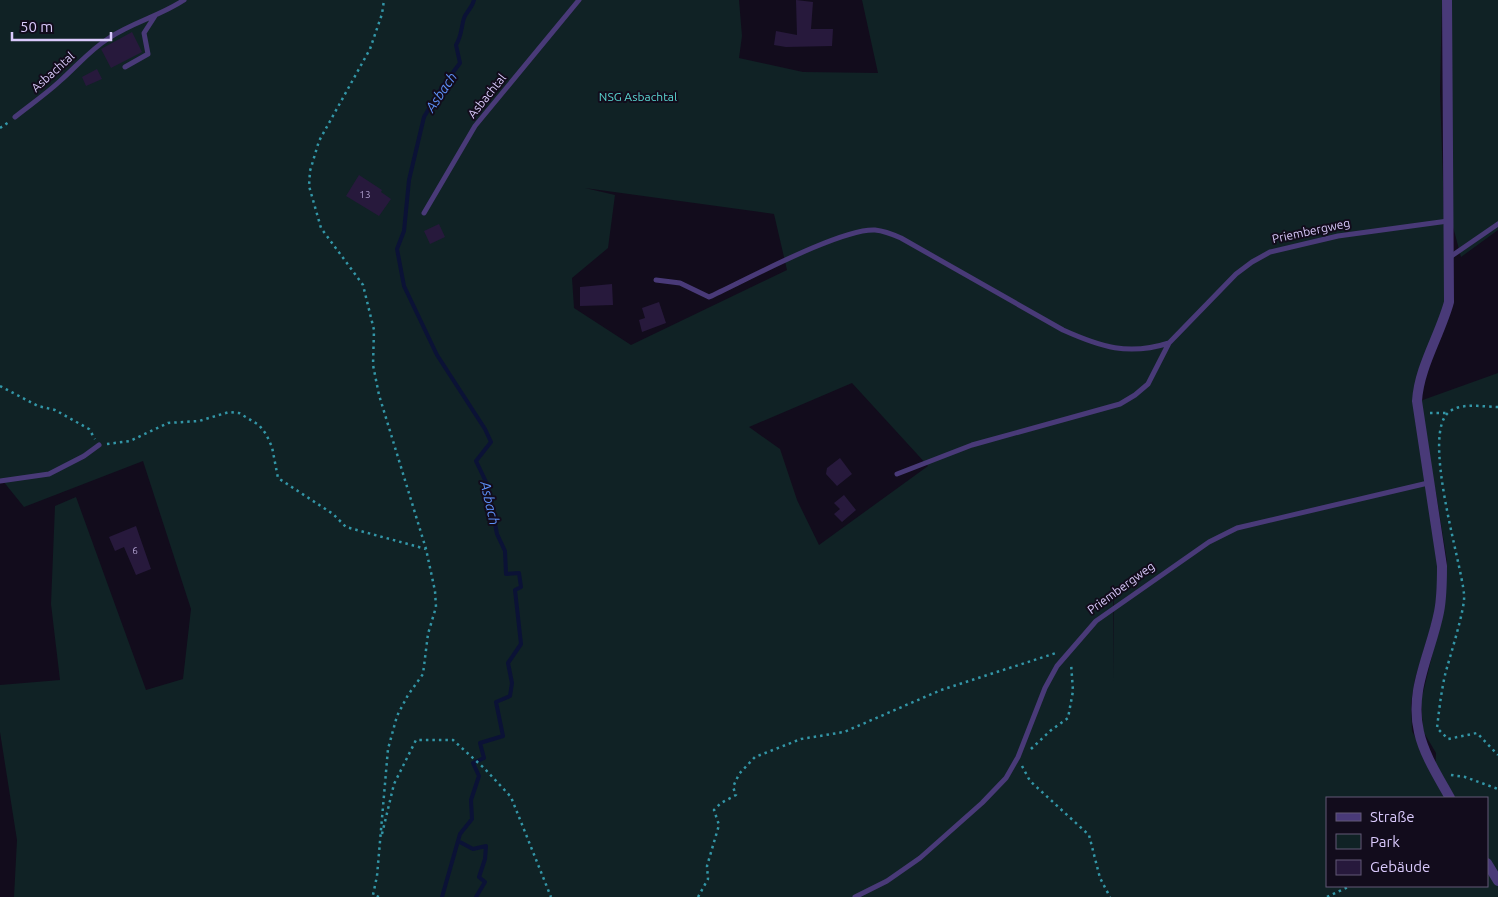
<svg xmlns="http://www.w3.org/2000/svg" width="1498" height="897" font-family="Ubuntu,sans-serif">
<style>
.green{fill:#102225;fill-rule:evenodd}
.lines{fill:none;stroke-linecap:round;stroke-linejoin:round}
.stream{stroke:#0b1236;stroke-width:4}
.building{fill:#27193c}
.path{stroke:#3396a7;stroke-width:2.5;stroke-dasharray:2.5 4;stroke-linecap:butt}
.lane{stroke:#493a78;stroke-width:5}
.street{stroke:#493a78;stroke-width:10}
.labels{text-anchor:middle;stroke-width:4;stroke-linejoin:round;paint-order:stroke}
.number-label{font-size:10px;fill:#ad9ecc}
.street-label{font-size:12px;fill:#dacafc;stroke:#120c1c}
.park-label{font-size:12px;fill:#5bd7d2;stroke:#120c1c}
.water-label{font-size:14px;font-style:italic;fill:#5d90f7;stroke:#120c1c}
</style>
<rect width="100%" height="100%" fill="#120c1c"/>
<path class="green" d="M 0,0 L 739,0 L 742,36 L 739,58 L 803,72 L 878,73 L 862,0 L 1442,0 L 1440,91 L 1447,302 L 1421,368 L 1420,401 L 1498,373 L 1498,897 L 14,897 L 17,840 L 0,732 L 0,685 L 60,680 L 51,604 L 55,506 L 76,497 L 146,690 L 183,679 L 191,609 L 143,461 L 24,507 L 3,481 L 0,481 ZM 585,188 L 774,214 L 787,270 L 631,345 L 574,308 L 572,278 L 608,248 L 615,195 ZM 852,383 L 928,466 L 819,545 L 797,500 L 780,449 L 749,427 ZM 1418,416 L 1436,493 L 1447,561 L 1443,611 L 1421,701 L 1423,731 L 1436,753 L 1435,775 L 1412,731 L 1411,703 L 1415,679 L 1435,612 L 1439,560 ZM 1113,585 L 1114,585 L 1113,681 ZM 1327,798 L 1487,798 L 1487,886 L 1327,886 Z
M 1450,0 L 1498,0 L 1498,230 L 1461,257 L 1451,219 Z"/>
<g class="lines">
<path class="stream" d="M 474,0 C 472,8 467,11 464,18 C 461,28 462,35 456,45 L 460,63 L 442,87 L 424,117 L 409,180 L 404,231 L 397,249 L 404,286 L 437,355 L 485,429 L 491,442 L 476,461 L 487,484 L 497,534 L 505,551 L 506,574 L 519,573 L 521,587 L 515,590 L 521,644 L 508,663 L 512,683 L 510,696 L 496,702 L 503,736 L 480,743 L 484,758 L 473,763 L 479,776 L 471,800 L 472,819 L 460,834 L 458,841 L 473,849 L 486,846 L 485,859 L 479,877 L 485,882 L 476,897
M 442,897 L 458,841"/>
</g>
<path class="building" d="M 796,0 L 813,2 L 811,29 L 833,29 L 832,46 L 786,47 L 774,45 L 776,31 L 797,35 Z
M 132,32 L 142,52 L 111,68 L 101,49 Z
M 97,69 L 102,79 L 86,86 L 82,77 Z
M 359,175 L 382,190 L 381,192 L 391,199 L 379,216 L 346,196 Z
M 439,224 L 445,237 L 430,244 L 424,231 Z
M 612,284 L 613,305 L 580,306 L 580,287 Z
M 659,302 L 666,323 L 642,332 L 639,320 L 645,318 L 642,308 Z
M 840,458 L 852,474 L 837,486 L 826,474 L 827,468 Z
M 844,495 L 856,510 L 842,522 L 834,514 L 840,509 L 834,503 Z
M 136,526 L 151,569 L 136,575 L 124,547 L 115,551 L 109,537 Z"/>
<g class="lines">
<path class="path" d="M 0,128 L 9,122
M 0,386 L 38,406 L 55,410 L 89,429 L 95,439
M 1498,407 C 1483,407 1462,402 1449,412 C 1421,434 1461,561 1464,594 C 1466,607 1449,659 1445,675 C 1441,693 1439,711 1437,728 L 1448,739 L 1477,733 L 1498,755
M 1430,413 L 1449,413
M 107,444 L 130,441 L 168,423 L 199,421 L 229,412 L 239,413 L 259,425 L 266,434 L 272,447 L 278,478 L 333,514 L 346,527 L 426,549
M 1031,749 L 1050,731 L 1068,718 L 1073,691 L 1071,663
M 1022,766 L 1030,781 L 1089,835 L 1100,878 L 1110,897
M 1451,775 L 1465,777 L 1498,789
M 382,834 L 394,784 L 416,740 L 453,740 L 484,768 L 511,797 L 551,897
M 379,897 L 373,895 L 377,876 L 388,749 L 397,716 L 408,695 L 423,674 L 428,634 L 436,607 L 435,591 L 426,549 L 379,395 L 373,365 L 374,330 L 363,285 L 321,228 L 309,186 L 310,171 L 319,141 L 370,49 L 382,14 L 384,0
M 698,897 L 708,879 L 707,866 L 719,825 L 714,810 L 721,803 L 736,795 L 733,787 L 739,774 L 755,757 L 801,739 L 844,732 L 941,690 L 1056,653
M 1327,897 L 1350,886"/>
<path class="lane" d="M 125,67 L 148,54 L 144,33 L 155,16
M 15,117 C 30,105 46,94 60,81 C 77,66 90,50 109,38 C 133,22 160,16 184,0
M 424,213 L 475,126 L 579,0
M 1450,257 L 1498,224
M 656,280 L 680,283 L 709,297 C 744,281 841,228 875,230 C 885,231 892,234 901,238 L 1063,330 C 1101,347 1128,356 1169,343
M 897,474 L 972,445 L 1120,404 L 1135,395 L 1148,384 L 1169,343 L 1236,274 L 1252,262 L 1270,252 L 1338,236 L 1448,221
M 0,481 L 49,474 L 84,456 L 99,445
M 855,897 L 887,881 L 920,858 L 982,803 L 1006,778 L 1018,757 L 1045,688 L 1057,666 L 1096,621 L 1209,542 L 1237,528 L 1428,483"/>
<path class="street" d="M 1447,0 L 1449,302 C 1440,335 1419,367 1417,401 L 1442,566 C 1442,581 1442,597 1439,612 C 1431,653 1409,689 1419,732 C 1424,755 1439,778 1450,798
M 1487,863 L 1498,881"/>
</g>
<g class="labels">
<g class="number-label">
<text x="365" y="198">13</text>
<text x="135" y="554">6</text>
</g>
<g class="street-label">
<text transform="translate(53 72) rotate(-42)" y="4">Asbachtal</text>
<text transform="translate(487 96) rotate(-51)" y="4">Asbachtal</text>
<text transform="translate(1311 231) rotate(-12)" y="4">Priembergweg</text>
<text transform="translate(1121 588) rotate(-36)" y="4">Priembergweg</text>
</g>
<g class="park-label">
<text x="638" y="101">NSG Asbachtal</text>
</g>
<g class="water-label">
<text transform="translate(441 92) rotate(-56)" y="5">Asbach</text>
<text transform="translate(490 503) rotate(77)" y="5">Asbach</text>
</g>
</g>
<rect x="1326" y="797" width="162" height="90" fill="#120c1c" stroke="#625876"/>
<rect x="1336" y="813" width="25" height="8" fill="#493a78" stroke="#625876"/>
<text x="1370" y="822" font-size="15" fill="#dacafc">Straße</text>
<rect x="1336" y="834" width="25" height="15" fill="#102225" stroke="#625876"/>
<text x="1370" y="847" font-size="15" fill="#dacafc">Park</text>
<rect x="1336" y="860" width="25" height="15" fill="#27193c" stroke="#625876"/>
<text x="1370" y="872" font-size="15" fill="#dacafc">Gebäude</text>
<path d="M12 32v8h99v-8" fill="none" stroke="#dacafc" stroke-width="2.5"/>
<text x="20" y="32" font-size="15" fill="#dacafc" stroke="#120c1c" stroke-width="4" paint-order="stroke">50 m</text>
</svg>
